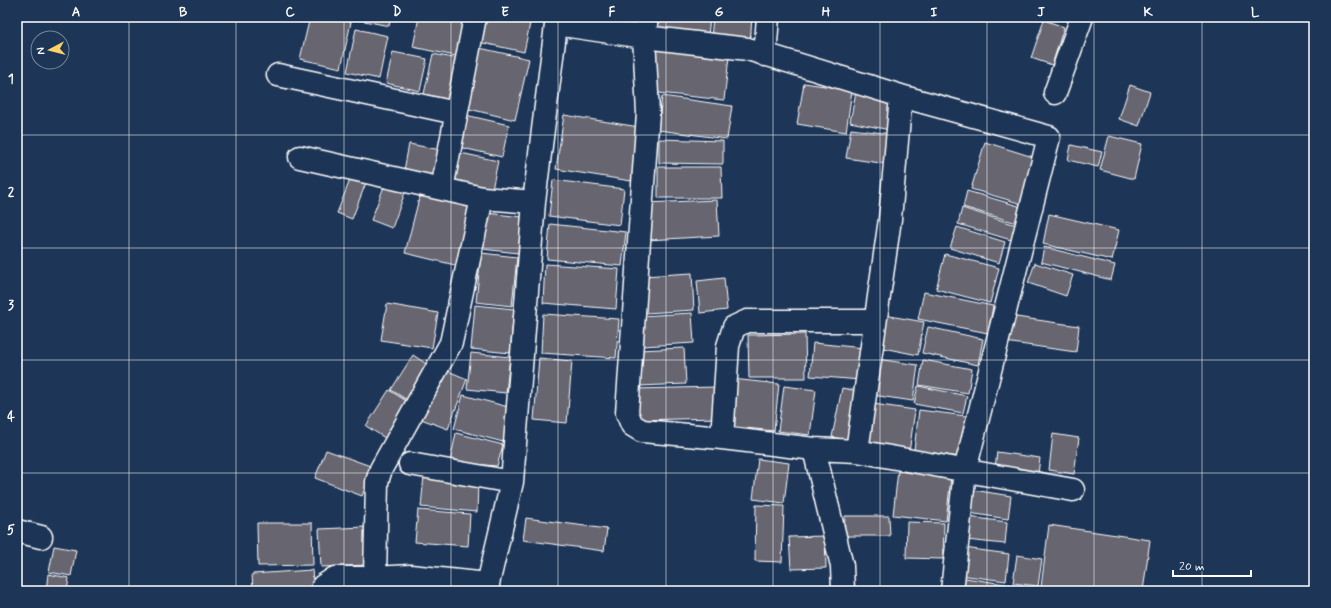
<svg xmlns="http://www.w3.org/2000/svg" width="1331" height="608" font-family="Mynerve,sans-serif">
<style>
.building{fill:#666570;stroke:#fff}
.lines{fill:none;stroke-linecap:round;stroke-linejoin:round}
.minor-casing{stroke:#fff;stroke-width:25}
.minor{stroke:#1d3557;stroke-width:22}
.grid{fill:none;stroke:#fff;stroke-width:1;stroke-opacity:0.55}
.neatline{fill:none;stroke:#fff;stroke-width:1.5}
.grid-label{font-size:13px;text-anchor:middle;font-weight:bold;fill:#fff}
</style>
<rect width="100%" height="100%" fill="#1d3557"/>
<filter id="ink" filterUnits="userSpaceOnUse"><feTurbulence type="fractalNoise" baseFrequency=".025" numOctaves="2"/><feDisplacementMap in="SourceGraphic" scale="8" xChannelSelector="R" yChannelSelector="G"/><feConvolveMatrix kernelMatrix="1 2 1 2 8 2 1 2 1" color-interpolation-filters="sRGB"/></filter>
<g filter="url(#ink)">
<path class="building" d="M 310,17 L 328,17 L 351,22 L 341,68 L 300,59 Z
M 355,17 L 391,17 L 389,26 L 355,19 Z
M 419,17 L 469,17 L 460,57 L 413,47 Z
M 480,17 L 520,17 L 531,19 L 524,52 L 474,41 Z
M 574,17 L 631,17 L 629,28 Z
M 660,17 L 710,17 L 708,36 L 658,30 Z
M 713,17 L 752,17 L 750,43 L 711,39 Z
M 1044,20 L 1064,27 L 1052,65 L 1031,58 Z
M 356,29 L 388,36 L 379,79 L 347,72 Z
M 475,47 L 529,59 L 515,120 L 461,107 Z
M 655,48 L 729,57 L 724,100 L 650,92 Z
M 393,52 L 427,59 L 420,91 L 386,83 Z
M 433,54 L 463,60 L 454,101 L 424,94 Z
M 804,83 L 852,90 L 846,132 L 797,124 Z
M 1130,85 L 1150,92 L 1139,126 L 1119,119 Z
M 856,92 L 896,100 L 890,130 L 850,122 Z
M 662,96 L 732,106 L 727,139 L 658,130 Z
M 461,114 L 509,125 L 502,157 L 454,146 Z
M 564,115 L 639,127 L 631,181 L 556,169 Z
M 851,129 L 891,134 L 887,164 L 846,158 Z
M 1109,136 L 1142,144 L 1134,179 L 1100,170 Z
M 659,139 L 723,141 L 723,164 L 659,163 Z
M 985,142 L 1036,158 L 1022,204 L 971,189 Z
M 409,144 L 446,151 L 440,183 L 403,176 Z
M 1071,145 L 1102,152 L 1098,167 L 1068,160 Z
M 456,152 L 498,161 L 491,194 L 449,185 Z
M 658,167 L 721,167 L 722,198 L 658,198 Z
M 352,175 L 367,180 L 352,219 L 337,213 Z
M 387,179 L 407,187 L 392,228 L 371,220 Z
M 553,180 L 624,189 L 620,225 L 549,216 Z
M 422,187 L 475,200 L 459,266 L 405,253 Z
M 967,191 L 1022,207 L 1017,223 L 963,207 Z
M 717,200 L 719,236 L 647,240 L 645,203 Z
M 962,208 L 1016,225 L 1011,240 L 958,224 Z
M 486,213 L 522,217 L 518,253 L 482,249 Z
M 1049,214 L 1119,230 L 1112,260 L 1043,244 Z
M 550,224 L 626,232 L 622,266 L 547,259 Z
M 957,227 L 1005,242 L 999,263 L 950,248 Z
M 1044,247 L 1115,265 L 1111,280 L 1041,262 Z
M 481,253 L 517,257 L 512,306 L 476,302 Z
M 945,254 L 999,268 L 990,303 L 936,289 Z
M 1035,263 L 1073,275 L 1066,296 L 1028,283 Z
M 545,264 L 619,269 L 616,309 L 543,303 Z
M 692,273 L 694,310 L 645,313 L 643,276 Z
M 724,278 L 727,310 L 700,313 L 697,281 Z
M 924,292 L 993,306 L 988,333 L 918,319 Z
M 387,304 L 438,313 L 432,348 L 381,340 Z
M 475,305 L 514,309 L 510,353 L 471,349 Z
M 692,313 L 694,343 L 643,346 L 641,316 Z
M 543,314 L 619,319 L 616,358 L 541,353 Z
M 884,315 L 924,322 L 918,355 L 878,347 Z
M 1009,316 L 1079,326 L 1076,352 L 1005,342 Z
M 928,327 L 983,339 L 978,365 L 922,353 Z
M 805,334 L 806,378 L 749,378 L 748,335 Z
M 813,343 L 864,348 L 861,380 L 810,376 Z
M 684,348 L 686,384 L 639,386 L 638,350 Z
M 471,353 L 510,357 L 506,393 L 467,389 Z
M 413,355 L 431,367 L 409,401 L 391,390 Z
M 539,358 L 572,361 L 567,423 L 534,420 Z
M 877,359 L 918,365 L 913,401 L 872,395 Z
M 923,360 L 972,369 L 968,393 L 919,385 Z
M 441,368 L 467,379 L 448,429 L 421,419 Z
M 732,379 L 779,384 L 774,431 L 727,426 Z
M 784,386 L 816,390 L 810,435 L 778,431 Z
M 918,386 L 967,396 L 963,413 L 914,404 Z
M 717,387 L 718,418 L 637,420 L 636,389 Z
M 842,388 L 863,392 L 853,441 L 832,437 Z
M 389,390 L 408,402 L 385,438 L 366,426 Z
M 463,395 L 512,408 L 503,442 L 454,429 Z
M 873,404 L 915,410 L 909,453 L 867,446 Z
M 919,410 L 966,416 L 960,457 L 914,450 Z
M 456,433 L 503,445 L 497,466 L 450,462 Z
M 1053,434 L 1079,438 L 1074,474 L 1049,470 Z
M 326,450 L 373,467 L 362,496 L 315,478 Z
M 997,452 L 1040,458 L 1038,474 L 995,468 Z
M 758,459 L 789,463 L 784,503 L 753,499 Z
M 898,471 L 951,477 L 946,521 L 893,515 Z
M 424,475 L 478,483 L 477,512 L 421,507 Z
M 973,490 L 1011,496 L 1008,519 L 969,513 Z
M 756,505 L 784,506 L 782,562 L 755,561 Z
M 418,510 L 470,514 L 468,546 L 415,542 Z
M 845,516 L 889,516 L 890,536 L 844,536 Z
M 968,517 L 1007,522 L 1005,544 L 966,540 Z
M 526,518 L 607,529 L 604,551 L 523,540 Z
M 907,522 L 944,523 L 943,559 L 906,558 Z
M 257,523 L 312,523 L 313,565 L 258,566 Z
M 1049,525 L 1150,540 L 1143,591 L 1071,591 L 1041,587 Z
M 366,527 L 368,565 L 321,567 L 319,529 Z
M 825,536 L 826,568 L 791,569 L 789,537 Z
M 54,546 L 76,550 L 71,576 L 49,572 Z
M 964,548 L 1009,554 L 1006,581 L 960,575 Z
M 1017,555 L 1042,559 L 1038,586 L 1013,583 Z
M 312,570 L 314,591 L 253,591 L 252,574 Z
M 48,574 L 69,578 L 67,591 L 46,591 Z
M 959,577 L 1011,585 L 1011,591 L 957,591 Z
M 397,582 L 398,591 L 364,591 L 364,584 Z
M 418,588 L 460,588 L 460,591 L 418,591 Z"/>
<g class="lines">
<g class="minor-casing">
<path id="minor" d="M 647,17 L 644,37 L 648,113 L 627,413 L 632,425 L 642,431 L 722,438 L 814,449 L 857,451 L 1073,490
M 556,24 L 644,37 L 748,49 L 901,96 L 1049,137 L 965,470 L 952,591
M 765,55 L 768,17
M 278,75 L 456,113
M 1055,93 L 1082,17
M 300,157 L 482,198 L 534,202
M 442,189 L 475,17
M 722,438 L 728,346 L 734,327 L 747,321 L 875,321
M 814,449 L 842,566 L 843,591
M 857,451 L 890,219 L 901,96
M 410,464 L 512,482
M 17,531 L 41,537
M 375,578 L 377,482 L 381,469 L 451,343 L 482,198
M 322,591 L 323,586 L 335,578 L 375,578 L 410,576 L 488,584
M 488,591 L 488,584 L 512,482 L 534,202 L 557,17"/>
</g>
<use href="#minor" class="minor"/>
</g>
</g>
<path class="grid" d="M 129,17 L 129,591M 236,17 L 236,591M 344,17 L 344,591M 451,17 L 451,591M 558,17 L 558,591M 666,17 L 666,591M 773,17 L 773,591M 880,17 L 880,591M 987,17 L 987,591M 1094,17 L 1094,591M 1202,17 L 1202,591M 17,135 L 1314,135M 17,248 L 1314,248M 17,360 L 1314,360M 17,473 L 1314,473"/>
<rect width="1331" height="608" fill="none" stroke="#1d3557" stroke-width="44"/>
<g transform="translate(50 50) rotate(263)"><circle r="19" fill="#1d3557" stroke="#77869a"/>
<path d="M0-3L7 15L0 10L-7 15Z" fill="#ffd166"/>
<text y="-6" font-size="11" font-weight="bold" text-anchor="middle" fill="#ffffff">N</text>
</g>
<path d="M1173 570v6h78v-6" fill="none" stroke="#ffffff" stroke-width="2"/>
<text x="1179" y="570" font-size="12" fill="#ffffff" stroke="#1d3557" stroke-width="3" paint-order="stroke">20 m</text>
<rect x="22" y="22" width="1287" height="564" class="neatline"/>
<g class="grid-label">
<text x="76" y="16">A</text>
<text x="183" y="16">B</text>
<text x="290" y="16">C</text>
<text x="397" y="16">D</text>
<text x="505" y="16">E</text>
<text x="612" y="16">F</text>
<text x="719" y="16">G</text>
<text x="826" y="16">H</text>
<text x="934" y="16">I</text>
<text x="1041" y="16">J</text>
<text x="1148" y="16">K</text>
<text x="1255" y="16">L</text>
<text x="11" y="83">1</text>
<text x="11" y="196">2</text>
<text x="11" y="309">3</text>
<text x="11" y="421">4</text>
<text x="11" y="534">5</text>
</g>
</svg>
